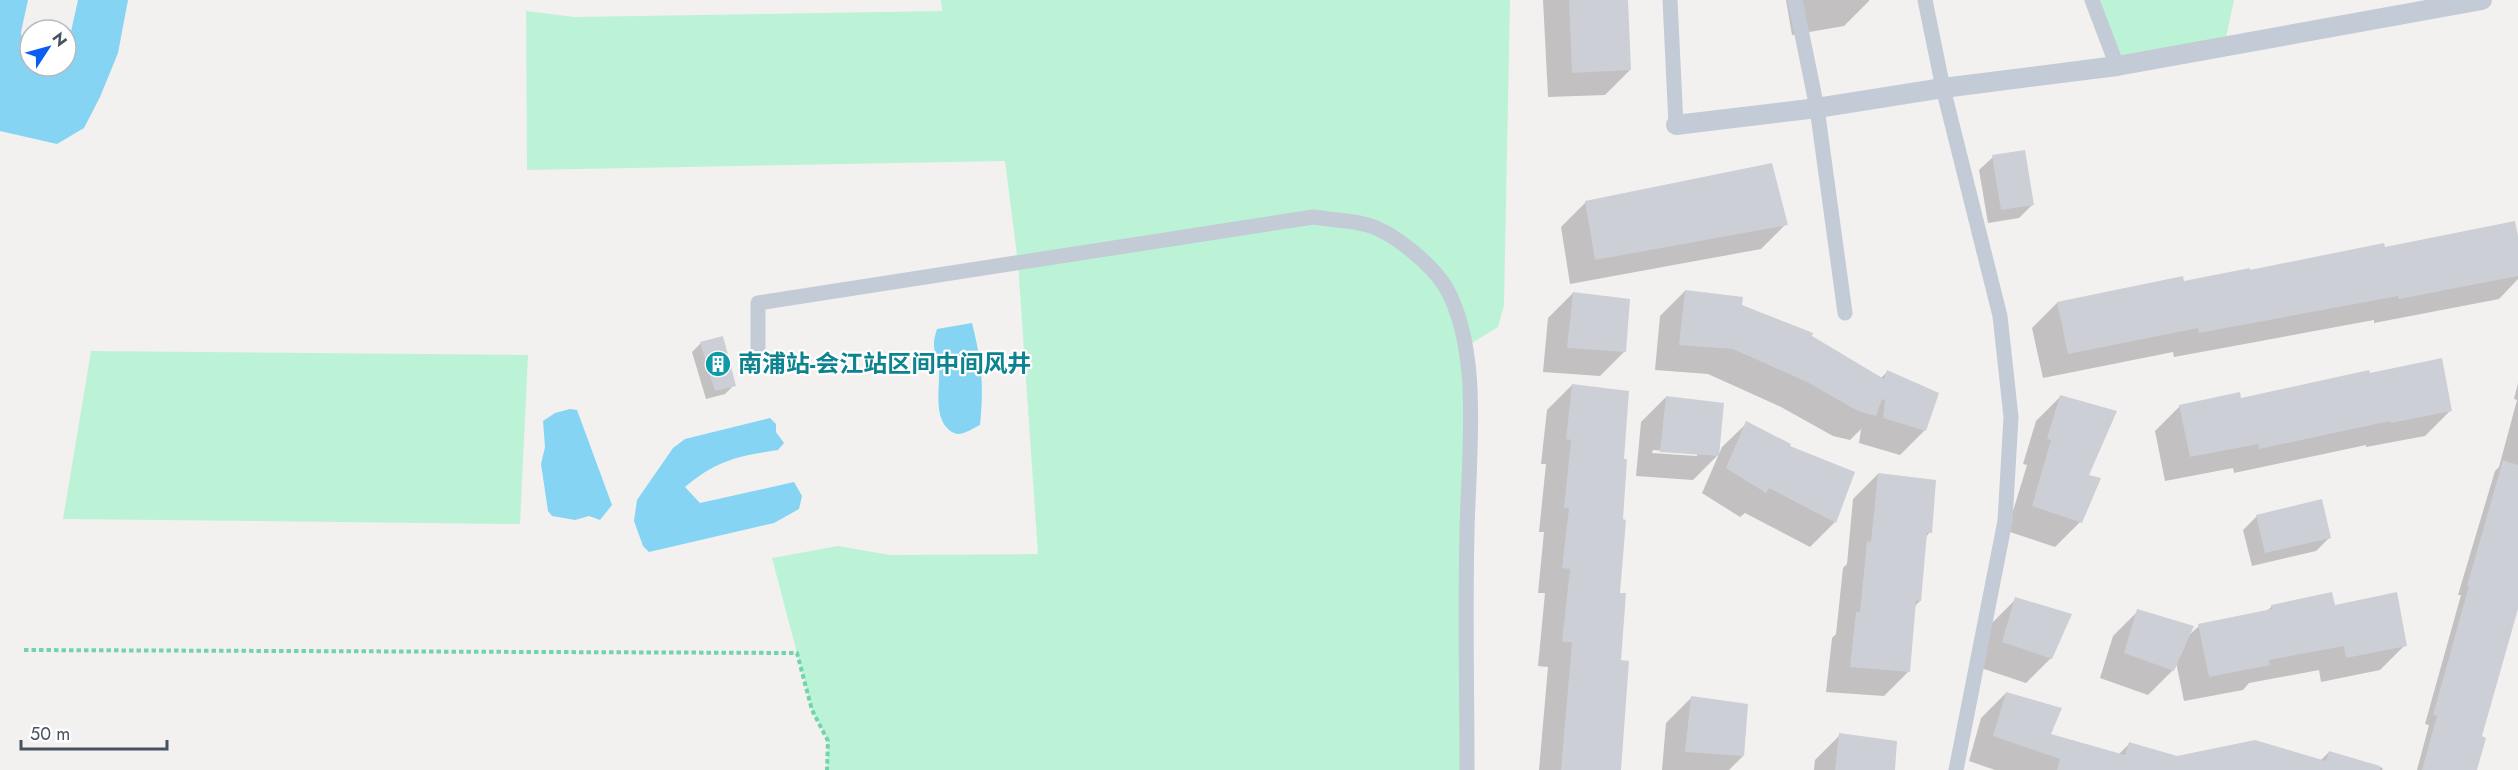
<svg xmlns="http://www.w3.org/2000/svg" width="2518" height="770" font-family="Jost,'Noto Sans SC',sans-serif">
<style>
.green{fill:#bcf3d6}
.water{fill:#86d4f3}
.shadow{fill:#0003;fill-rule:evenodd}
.building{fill:#cccfd6}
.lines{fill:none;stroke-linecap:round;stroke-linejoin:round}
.path{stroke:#71d4ab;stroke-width:4;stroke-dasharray:4.5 3;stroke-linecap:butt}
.minor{stroke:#c3cbd6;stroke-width:15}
.tertiary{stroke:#c3cbd6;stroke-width:20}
.labels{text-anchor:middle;stroke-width:4.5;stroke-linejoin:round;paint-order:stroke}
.culture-label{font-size:24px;font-weight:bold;fill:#0d838f;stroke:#fff;text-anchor:start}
</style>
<rect width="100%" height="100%" fill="#f3f0f0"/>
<path class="green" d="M 941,0 L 1510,0 L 1504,305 L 1498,327 L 1464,348 L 1470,770 L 827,770 L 828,741 L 812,710 L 772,558 L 838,546 L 890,555 L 1038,554 L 1018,263 L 1005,161 L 527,170 L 526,11 L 575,17 L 942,11 Z
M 2092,0 L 2234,0 L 2224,47 L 2117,66 Z
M 91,351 L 528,355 L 520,524 L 63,519 Z"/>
<path class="water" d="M 0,0 L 28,0 L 21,32 L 23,45 L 30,51 L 30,66 L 66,66 L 66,54 L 78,0 L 128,0 L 118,53 L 100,97 L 84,128 L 57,144 L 0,131 Z
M 972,323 C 982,363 984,384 980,425 C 973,428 961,437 954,433 C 932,422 940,389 939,371 C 937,351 930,350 937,329 Z
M 570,409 L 577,410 L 612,505 L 600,520 L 589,516 L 575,520 L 552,516 L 548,511 L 541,464 L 545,447 L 543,421 L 555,413 Z
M 770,418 L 776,424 L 776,432 L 784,443 L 778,450 C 738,456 717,460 685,487 L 700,503 L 794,482 L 802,496 L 799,509 L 774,523 L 649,552 L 643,546 L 634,521 L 637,500 L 673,448 L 685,439 Z"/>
<path class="shadow" d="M 1543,0 L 1627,0 L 1630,70 L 1605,95 L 1548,97 Z
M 1786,0 L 1869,0 L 1869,1 L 1844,26 L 1792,35 Z
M 1993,157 L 2032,205 L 2019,218 L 1988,223 L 1979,170 Z
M 1586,202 L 1786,224 L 1761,249 L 1570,284 L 1561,227 Z
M 2518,244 L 2518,279 L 2499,299 L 2374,323 L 2374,320 L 2174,357 L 2173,352 L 2043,378 L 2032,328 L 2057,303 L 2383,249 Z
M 1685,291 L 1740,306 L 1810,337 L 1881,378 L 1887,372 L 1925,430 L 1900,455 L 1859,443 L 1861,429 L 1850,440 L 1833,436 L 1781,407 L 1708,374 L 1655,370 L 1660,316 Z
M 1573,293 L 1625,351 L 1600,376 L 1543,372 L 1548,318 Z
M 701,343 L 734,385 L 725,394 L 706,399 L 692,352 Z
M 2369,375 L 2450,411 L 2425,436 L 2366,447 L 2366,445 L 2234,473 L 2233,468 L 2165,481 L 2155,431 L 2180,406 L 2240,399 Z
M 2518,383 L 2518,591 L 2480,737 L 2475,770 L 2417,770 L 2429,725 L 2425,724 L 2461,595 L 2458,595 L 2495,471 L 2499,467 L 2517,400 L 2514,399 Z
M 1572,385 L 1622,460 L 1618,594 L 1619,770 L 1539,770 L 1548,667 L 1538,666 L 1545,593 L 1538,593 L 1544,532 L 1539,532 L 1546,464 L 1541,464 L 1547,410 Z
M 2061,396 L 2087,476 L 2080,522 L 2055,547 L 2007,531 L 2027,465 L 2023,464 L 2036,421 Z
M 1666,397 L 1718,455 L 1693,480 L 1636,476 L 1641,422 ZM 1653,450 L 1697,453 L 1697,456 L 1652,453 Z
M 1747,423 L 1788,447 L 1853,472 L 1834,523 L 1810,547 L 1745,513 L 1740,517 L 1702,493 L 1722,447 Z
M 1878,474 L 1930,532 L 1925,538 L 1920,601 L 1914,607 L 1909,671 L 1884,696 L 1826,692 L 1832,638 L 1836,634 L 1843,568 L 1847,564 L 1853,499 Z
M 2257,516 L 2330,537 L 2316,551 L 2252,566 L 2243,530 Z
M 2016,599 L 2051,658 L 2026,683 L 1978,667 L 1991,624 Z
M 2272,606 L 2334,607 L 2405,645 L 2380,670 L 2321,682 L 2319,670 L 2249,683 L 2243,690 L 2184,701 L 2176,662 L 2173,670 L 2148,695 L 2100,678 L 2113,636 L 2138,611 L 2187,637 L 2199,626 L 2266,612 Z
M 2006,693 L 2049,735 L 2118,755 L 2129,744 L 2180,759 L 2320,761 L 2329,752 L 2383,768 L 2382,770 L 1995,770 L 1969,761 L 1981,718 Z
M 1691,698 L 1743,756 L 1729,770 L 1662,770 L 1666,723 Z
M 1840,735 L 1893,770 L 1814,770 L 1815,760 Z"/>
<path class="building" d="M 1569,0 L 1628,0 L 1631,70 L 1572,73 Z
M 2025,150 L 2034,205 L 2001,210 L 1992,155 Z
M 1772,163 L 1788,225 L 1595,260 L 1585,201 Z
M 2515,221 L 2518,236 L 2518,276 L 2399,299 L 2398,296 L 2199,333 L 2198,328 L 2068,354 L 2057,302 L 2183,276 L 2184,281 L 2250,268 L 2250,270 L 2384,243 L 2385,247 Z
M 1685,290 L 1743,297 L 1742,305 L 1813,333 L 1812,336 L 1884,379 L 1887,370 L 1939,393 L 1926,431 L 1883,418 L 1885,400 L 1882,399 L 1876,416 L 1858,411 L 1807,382 L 1733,349 L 1679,345 Z
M 1573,292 L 1630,299 L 1626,352 L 1567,348 Z
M 723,336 L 736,386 L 715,391 L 700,342 Z
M 2442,358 L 2452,411 L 2391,423 L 2390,421 L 2259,449 L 2258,444 L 2190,457 L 2179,405 L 2240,392 L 2241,398 L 2369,370 L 2370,373 Z
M 1572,384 L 1629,391 L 1624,459 L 1627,459 L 1623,519 L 1626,520 L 1620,593 L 1626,593 L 1621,660 L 1629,661 L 1621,770 L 1561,770 L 1572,642 L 1562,642 L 1570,569 L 1562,568 L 1569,508 L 1564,508 L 1571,440 L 1566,439 Z
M 2060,395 L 2117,411 L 2089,475 L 2101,478 L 2082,523 L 2032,506 L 2051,440 L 2047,439 Z
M 1666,396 L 1724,403 L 1719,456 L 1660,452 Z
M 1746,421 L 1791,444 L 1790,446 L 1855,472 L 1836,523 L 1769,488 L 1766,493 L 1726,468 Z
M 2503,460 L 2518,465 L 2518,609 L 2482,736 L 2486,738 L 2477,770 L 2422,770 L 2437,716 L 2433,715 L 2469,586 L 2467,586 Z
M 1878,473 L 1936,480 L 1932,533 L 1927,533 L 1921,601 L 1916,601 L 1910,672 L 1850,667 L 1856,612 L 1860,612 L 1867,541 L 1871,542 Z
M 2322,499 L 2331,538 L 2265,553 L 2256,515 Z
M 2332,592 L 2335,605 L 2397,592 L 2407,646 L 2346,658 L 2344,646 L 2269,660 L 2270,665 L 2209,677 L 2198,624 L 2272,609 L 2271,605 Z
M 2015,597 L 2072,614 L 2052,659 L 2002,642 Z
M 2137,609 L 2194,626 L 2174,671 L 2124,653 Z
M 2006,692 L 2062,708 L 2051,734 L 2125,755 L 2129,742 L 2177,756 L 2255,740 L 2326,761 L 2329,751 L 2380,766 L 2380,770 L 2057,770 L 2060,759 L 1993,736 Z
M 1691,696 L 1748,704 L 1744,756 L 1685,752 Z
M 1839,733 L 1897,741 L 1895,770 L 1835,770 Z"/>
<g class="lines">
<path class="path" d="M 24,650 L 797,653 L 812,710 L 828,741 L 827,770"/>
<path class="minor" d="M 1670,0 L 1676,125
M 1795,0 L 1817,108 L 1845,313
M 1925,0 L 1943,88 L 2000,316 L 2011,417 L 2005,521 L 1956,770
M 2092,0 L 2117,66
M 758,352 L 758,303 L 1313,217 C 1331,220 1354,220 1371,226 C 1395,234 1432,265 1445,286 C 1483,350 1468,460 1467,533 C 1465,612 1467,691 1467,770"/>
<path class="tertiary" d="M 1676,125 L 1817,108 L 1943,88 L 2117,66 L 2482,0"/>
</g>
<defs>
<g id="building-disc" transform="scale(1.35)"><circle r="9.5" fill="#0f9aa8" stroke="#fff"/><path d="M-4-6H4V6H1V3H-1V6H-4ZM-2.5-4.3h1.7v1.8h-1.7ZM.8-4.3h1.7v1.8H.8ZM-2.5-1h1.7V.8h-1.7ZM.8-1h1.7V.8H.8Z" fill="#fff"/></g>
</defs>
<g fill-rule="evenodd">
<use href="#building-disc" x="718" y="364"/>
</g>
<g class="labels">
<g class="culture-label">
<text x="738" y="372">南浦站-会江站区间中间风井</text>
</g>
</g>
<g transform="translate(48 48) rotate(54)"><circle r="28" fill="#ffffff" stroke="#b5babf" stroke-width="1.5"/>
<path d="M0-4.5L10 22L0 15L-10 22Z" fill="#0b5df3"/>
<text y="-9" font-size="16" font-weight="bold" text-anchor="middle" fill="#475260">N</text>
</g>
<path d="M21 740v9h146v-9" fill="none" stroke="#475260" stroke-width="3"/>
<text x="30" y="740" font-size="18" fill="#475260" stroke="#ffffff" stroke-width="4.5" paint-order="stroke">50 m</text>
</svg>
